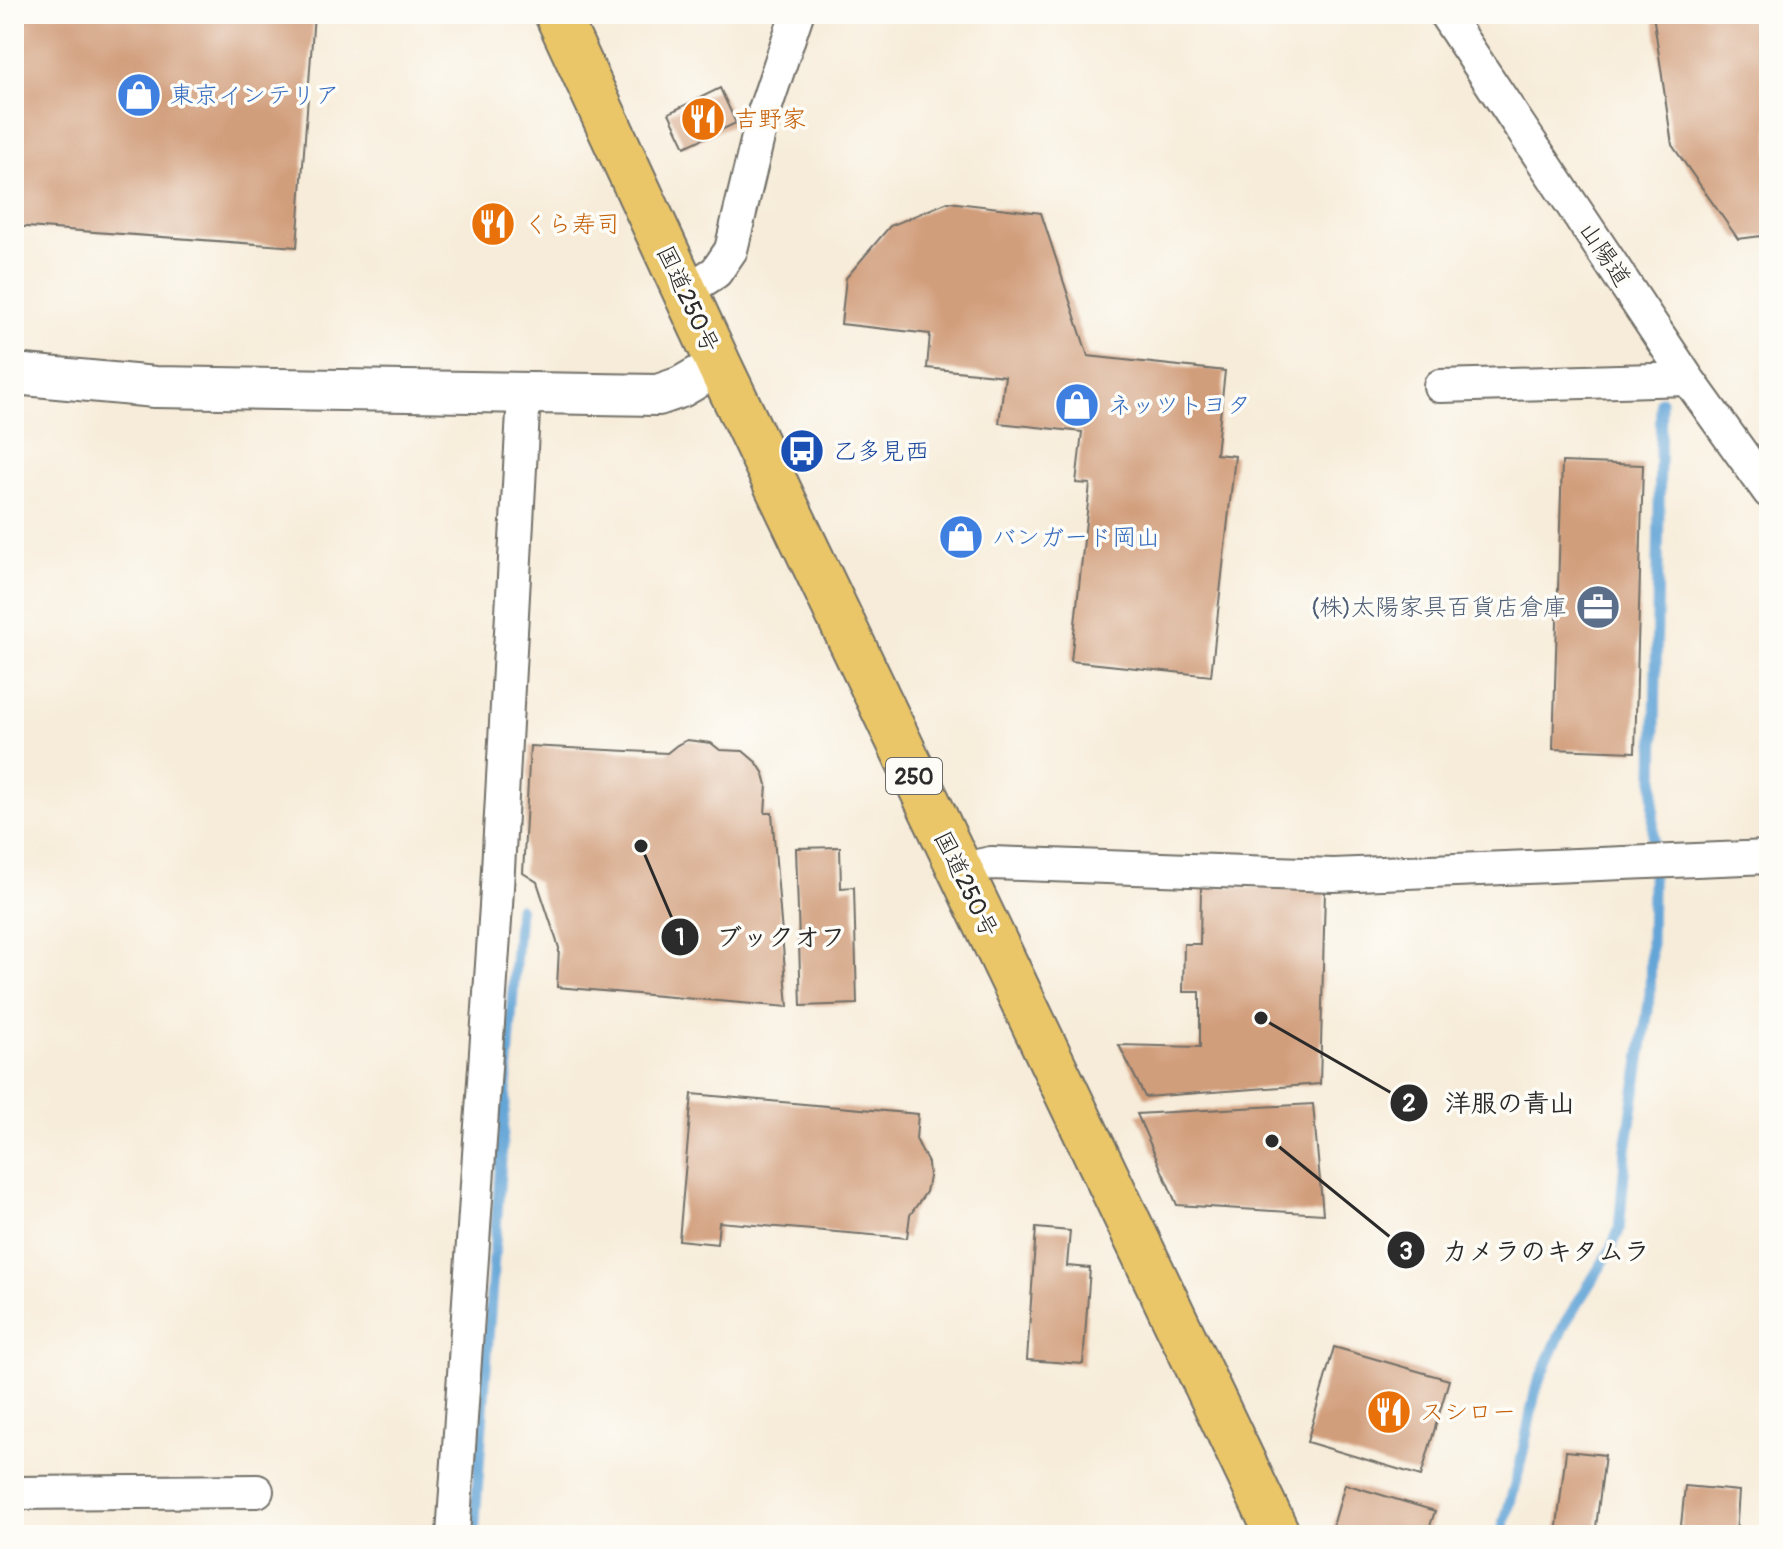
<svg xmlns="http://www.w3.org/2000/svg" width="1783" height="1549" font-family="Pangolin,'Klee One',sans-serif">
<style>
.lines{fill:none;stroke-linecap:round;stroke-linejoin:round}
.stream{stroke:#64a5d7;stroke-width:11}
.building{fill:#d19e7b}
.minor-casing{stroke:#726f68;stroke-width:36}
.tertiary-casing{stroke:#726f68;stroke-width:44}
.trunk-casing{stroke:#726f68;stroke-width:48}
.minor{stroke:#fff;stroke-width:32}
.tertiary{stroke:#fff;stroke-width:40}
.trunk{stroke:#eac669;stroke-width:44}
.labels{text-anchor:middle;stroke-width:7;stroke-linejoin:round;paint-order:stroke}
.shield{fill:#fdfcf7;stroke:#6a6a68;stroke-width:2}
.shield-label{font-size:22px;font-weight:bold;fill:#2b2b2b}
.shop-label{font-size:24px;fill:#366cbe;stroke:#fdfcf7;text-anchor:start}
.food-label{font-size:24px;fill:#c56008;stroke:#fdfcf7;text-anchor:start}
.street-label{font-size:24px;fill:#2b2b2b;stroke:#fdfcf7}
.transit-label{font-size:24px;fill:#164399;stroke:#fdfcf7;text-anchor:start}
.service-label{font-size:24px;fill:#4e5e75;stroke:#fdfcf7;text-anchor:end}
.leader{fill:none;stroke:#2b2b2b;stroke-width:3}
.callout-dot{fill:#2b2b2b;stroke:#fdfcf7;stroke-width:3}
.mark-label{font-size:24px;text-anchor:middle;font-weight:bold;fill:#fff}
.callout-label{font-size:26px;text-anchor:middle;font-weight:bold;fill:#2b2b2b;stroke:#fdfcf7;stroke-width:7;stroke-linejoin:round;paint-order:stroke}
</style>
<rect width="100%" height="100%" fill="#fdfcf7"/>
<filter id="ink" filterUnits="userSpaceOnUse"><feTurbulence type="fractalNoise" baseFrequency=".0125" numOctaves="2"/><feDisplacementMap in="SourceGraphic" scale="16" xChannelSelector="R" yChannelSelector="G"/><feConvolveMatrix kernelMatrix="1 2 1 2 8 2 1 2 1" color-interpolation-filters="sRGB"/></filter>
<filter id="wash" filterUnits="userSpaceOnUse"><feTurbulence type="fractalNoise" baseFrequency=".006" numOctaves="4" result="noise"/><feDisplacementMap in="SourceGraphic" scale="32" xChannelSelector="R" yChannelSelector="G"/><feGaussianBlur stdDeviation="1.8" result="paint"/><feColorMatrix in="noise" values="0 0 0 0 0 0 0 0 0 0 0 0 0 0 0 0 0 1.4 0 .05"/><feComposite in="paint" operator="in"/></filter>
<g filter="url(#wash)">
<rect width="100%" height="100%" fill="#f7ecd9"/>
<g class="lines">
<path class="stream" d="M 474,1535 L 519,908
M 1501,1535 L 1520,1466 L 1536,1388 L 1565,1323 L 1610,1251 L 1619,1230 L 1626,1149 L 1650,997 L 1661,401"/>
</g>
<g id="blocks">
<path class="building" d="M 14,14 L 314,14 L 297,247 L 14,226 Z
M 1653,14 L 1769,14 L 1769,235 L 1738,239 L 1672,145 Z
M 720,88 L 736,123 L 685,147 L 669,113 Z
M 948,202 L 1041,213 L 1088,356 L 1225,371 L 1216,454 L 1235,456 L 1211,676 L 1071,661 L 1090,484 L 1076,483 L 1082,432 L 999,423 L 1005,376 L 927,368 L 930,334 L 841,324 L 846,278 L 890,226 Z
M 1562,462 L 1643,465 L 1635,752 L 1553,749 Z
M 687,740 L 711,743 L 720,750 L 743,751 L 757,763 L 764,774 L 767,785 L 765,813 L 772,813 L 788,1007 L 557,987 L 559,948 L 537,882 L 523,873 L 530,746 L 667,753 L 677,745 Z
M 840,847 L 841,888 L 854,887 L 857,1004 L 801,1006 L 796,848 Z
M 1201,886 L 1325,890 L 1320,1084 L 1145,1097 L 1119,1045 L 1200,1047 L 1200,992 L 1183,992 L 1184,944 L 1200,944 Z
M 692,1094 L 918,1114 L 916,1139 L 928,1163 L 929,1177 L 926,1192 L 910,1215 L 907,1238 L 719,1222 L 717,1244 L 679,1240 Z
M 1313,1104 L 1323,1214 L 1177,1205 L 1137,1114 Z
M 1036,1228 L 1070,1231 L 1067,1266 L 1090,1268 L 1083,1364 L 1027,1360 Z
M 1334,1347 L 1449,1380 L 1421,1476 L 1307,1442 Z
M 1566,1451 L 1605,1455 L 1595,1535 L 1556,1535 Z
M 1345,1484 L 1435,1511 L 1427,1535 L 1363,1535 L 1333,1526 Z
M 1685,1486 L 1739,1491 L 1736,1535 L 1680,1535 Z"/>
</g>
</g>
<g filter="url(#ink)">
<use href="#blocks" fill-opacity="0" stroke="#726f68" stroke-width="2"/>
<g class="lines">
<g class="minor-casing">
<path id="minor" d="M 1445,14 L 1688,379 L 1769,492
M 685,292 L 716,272 L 731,250 L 764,112 L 797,14
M 1440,386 L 1688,379
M 959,870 L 991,863 L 1333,875 L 1769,857
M 14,1493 L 257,1491
M 453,1535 L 496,906 L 524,394"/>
</g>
<g class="tertiary-casing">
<path id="tertiary" d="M 14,374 L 155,387 L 658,395 L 681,387 L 719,365"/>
</g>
<g class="trunk-casing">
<path id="trunk" d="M 557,14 L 719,365 L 1278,1535"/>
</g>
<use href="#minor" class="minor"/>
<use href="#tertiary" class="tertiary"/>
<use href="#trunk" class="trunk"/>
</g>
</g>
<defs>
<g id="shop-disc" transform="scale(2.3)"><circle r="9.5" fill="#3f7fe0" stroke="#fdfcf7"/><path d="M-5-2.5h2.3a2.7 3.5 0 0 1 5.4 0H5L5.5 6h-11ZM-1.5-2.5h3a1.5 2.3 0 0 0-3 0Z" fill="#fff"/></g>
<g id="restaurant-disc" transform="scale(2.3)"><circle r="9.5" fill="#e8710a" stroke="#fdfcf7"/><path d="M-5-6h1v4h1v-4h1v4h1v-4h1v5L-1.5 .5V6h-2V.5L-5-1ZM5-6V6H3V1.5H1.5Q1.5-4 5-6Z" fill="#fff"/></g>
<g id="bus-disc" transform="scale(2.3)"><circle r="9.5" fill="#1a4fb4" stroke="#fdfcf7"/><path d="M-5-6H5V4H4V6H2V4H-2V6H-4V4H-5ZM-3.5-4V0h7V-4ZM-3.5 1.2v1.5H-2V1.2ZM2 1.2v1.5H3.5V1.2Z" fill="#fff"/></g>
<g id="office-disc" transform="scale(2.3)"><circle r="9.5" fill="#5c6f8a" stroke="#fdfcf7"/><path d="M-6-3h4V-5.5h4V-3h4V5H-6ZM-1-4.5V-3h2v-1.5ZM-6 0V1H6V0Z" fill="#fff"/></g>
</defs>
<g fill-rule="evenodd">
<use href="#shop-disc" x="139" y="95"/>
<use href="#restaurant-disc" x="703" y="119"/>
<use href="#restaurant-disc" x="493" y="224"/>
<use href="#shop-disc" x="1077" y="405"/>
<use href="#bus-disc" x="802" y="451"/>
<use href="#shop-disc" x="961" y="537"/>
<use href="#office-disc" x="1598" y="607"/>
<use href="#restaurant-disc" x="1389" y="1412"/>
</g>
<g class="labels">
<rect class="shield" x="886" y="758" width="56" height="36" rx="6"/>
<g class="shield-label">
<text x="914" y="784">250</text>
</g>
<g class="shop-label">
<text x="170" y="103">東京インテリア</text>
<text x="1108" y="413">ネッツトヨタ</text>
<text x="992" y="545">バンガード岡山</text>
</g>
<g class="food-label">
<text x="734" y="127">吉野家</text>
<text x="524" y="232">くら寿司</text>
<text x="1420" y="1420">スシロー</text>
</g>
<g class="street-label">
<text transform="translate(1605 254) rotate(56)" y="8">山陽道</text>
<text transform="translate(688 299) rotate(65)" y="8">国道250号</text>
<text transform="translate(966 884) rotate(64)" y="8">国道250号</text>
</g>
<g class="transit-label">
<text x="833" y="459">乙多見西</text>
</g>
<g class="service-label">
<text x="1567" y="615">(株)太陽家具百貨店倉庫</text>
</g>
</g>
<path class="leader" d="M641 846L680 937M1261 1018L1409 1103M1272 1141L1406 1250"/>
<g class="callout-dot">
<circle cx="641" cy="846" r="8"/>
<circle cx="1261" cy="1018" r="8"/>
<circle cx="1272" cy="1141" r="8"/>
<circle cx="680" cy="937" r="20"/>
<circle cx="1409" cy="1103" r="20"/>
<circle cx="1406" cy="1250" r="20"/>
</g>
<g class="mark-label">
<text x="680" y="945">1</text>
<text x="1409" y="1111">2</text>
<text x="1406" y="1259">3</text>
</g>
<g class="callout-label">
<text x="781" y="946">ブックオフ</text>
<text x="1510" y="1112">洋服の青山</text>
<text x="1546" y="1260">カメラのキタムラ</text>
</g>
<rect width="1783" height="1549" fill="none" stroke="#fdfcf7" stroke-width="48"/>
</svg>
